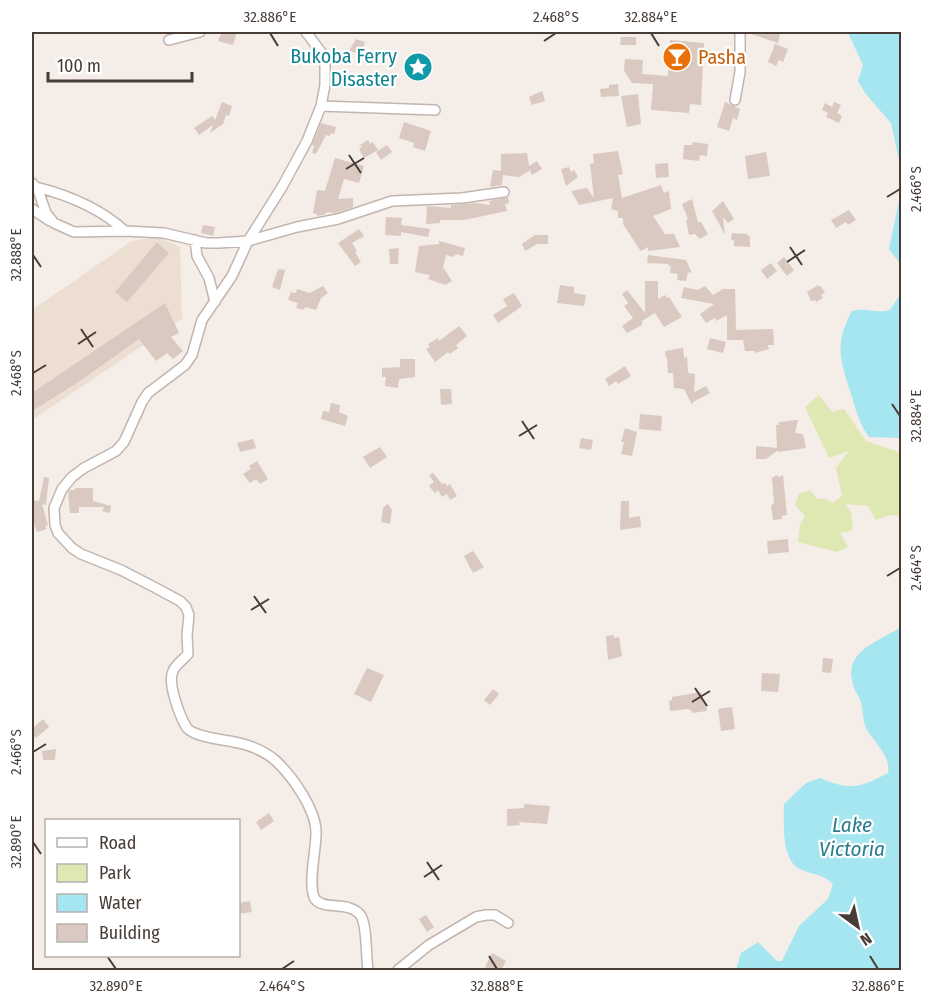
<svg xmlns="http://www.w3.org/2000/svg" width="933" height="1002" font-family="'Fira Sans Condensed',sans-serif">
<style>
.education{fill:#edded2}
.green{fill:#dfe8b2}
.water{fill:#a5e6f0}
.building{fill:#d9c9c1}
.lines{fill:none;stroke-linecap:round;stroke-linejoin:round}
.minor-casing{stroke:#c3b5ae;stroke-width:12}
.minor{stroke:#fff;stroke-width:9}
.ticks{fill:none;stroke:#483c37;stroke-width:2}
.labels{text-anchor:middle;stroke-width:4.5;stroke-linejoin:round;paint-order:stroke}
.culture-label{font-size:20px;fill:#0d838f;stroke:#fff;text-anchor:end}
.food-label{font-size:20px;fill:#c56008;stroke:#fff;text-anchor:start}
.water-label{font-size:21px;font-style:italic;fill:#287c8b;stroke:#fff}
.neatline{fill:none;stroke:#483c37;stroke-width:2}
.ticks-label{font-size:15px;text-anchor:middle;fill:#483c37}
</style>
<rect width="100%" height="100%" fill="#f4ede8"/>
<path class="education" d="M 158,237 L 180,247 L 182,319 L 32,420 L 32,310 L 132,241 Z"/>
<path class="green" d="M 819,395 L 832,412 L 844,409 L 866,441 L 901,453 L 901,516 L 891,515 L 876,520 L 868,506 L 845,504 L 851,512 L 853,530 L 840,533 L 848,547 L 837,552 L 798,542 L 800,525 L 805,516 L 795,505 L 799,494 L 810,490 L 817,499 L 826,499 L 833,503 L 842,496 L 836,468 L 849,451 L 829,458 L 805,407 Z"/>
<path class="water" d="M 849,32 L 901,32 L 901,169 L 891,123 L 865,93 L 858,81 L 863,65 L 848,33 Z
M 901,191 L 901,265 L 889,249 Z
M 901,293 L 901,438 L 869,437 C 859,423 856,410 851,394 C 840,360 834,344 852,311 C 868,307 875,314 890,310 Z
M 901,627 L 901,970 L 736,970 L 741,953 L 758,942 L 777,961 L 782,961 L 799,926 L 828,899 L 833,884 C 820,872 810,875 798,868 C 781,856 784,822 784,804 L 806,783 L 820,778 C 851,791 859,788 888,773 C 891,759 877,744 869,733 C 862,724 864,712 861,702 C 858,695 853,688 852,680 C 845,650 882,640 901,627 Z"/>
<path class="building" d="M 222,32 L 237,32 L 233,45 L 218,41 Z
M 748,32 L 766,32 L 780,34 L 778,43 L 748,33 Z
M 621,37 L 636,37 L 636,45 L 620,45 Z
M 356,39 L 365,42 L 362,51 L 358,49 L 356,53 L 349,51 Z
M 670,40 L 704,43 L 701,105 L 690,104 L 689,113 L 651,110 L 653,84 L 632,83 L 624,71 L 625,59 L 643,60 L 642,74 L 668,76 Z
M 775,44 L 788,49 L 783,62 L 779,60 L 776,66 L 768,62 Z
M 618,84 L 619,96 L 601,97 L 600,89 L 609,88 L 609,85 Z
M 542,91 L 545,101 L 532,105 L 529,97 Z
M 638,94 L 641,124 L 627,127 L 621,96 Z
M 222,102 L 232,106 L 229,116 L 226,115 L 223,124 L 210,133 L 213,125 L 199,135 L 194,128 L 212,116 L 215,120 Z
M 725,102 L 740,109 L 737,120 L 733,118 L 729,131 L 717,127 Z
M 834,102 L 841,105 L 837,113 L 842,116 L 839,123 L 826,117 L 828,113 L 822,110 L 825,103 L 832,107 Z
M 404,122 L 431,131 L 425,151 L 413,147 L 414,143 L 399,138 Z
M 321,123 L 336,127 L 334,134 L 331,133 L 330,136 L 326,135 L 316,154 L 312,153 L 314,146 L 312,145 Z
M 368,140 L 370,144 L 373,142 L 378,150 L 364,158 L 359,149 L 362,147 L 360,145 Z
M 693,142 L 708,144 L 707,156 L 700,155 L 699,161 L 683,159 L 684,145 L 692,145 Z
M 387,145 L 392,152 L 381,160 L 376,152 Z
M 618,151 L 623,174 L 618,175 L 622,198 L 661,185 L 664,193 L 669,191 L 671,209 L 653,216 L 665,234 L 674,234 L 680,247 L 648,251 L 648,247 L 641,251 L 640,250 L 623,224 L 623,218 L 618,218 L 618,211 L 611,209 L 613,198 L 579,205 L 571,191 L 587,188 L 594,198 L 590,164 L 594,163 L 593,154 Z
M 766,152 L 770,176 L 748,179 L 745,156 Z
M 527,153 L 529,166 L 537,161 L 542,169 L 532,175 L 529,169 L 529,171 L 519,177 L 503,175 L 502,185 L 490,187 L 493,170 L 501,171 L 501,154 Z
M 335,158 L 364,166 L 359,183 L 344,179 L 338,199 L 353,198 L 353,207 L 335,213 L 327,212 L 326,214 L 317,216 L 317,214 L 313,213 L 317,190 L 325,191 Z
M 668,163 L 669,177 L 656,178 L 655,164 Z
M 569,167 L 571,172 L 574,170 L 578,177 L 566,186 L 561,169 Z
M 508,197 L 509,203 L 505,204 L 507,211 L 464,220 L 440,220 L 440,223 L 426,224 L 427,206 L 451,208 L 451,205 L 476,203 L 490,205 L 489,201 Z
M 692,199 L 698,222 L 701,222 L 708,234 L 700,239 L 695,234 L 689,235 L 686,220 L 688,219 L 682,204 Z
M 723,201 L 734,219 L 728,223 L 723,217 L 725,235 L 712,211 Z
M 849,210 L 856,220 L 848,225 L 846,222 L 836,228 L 831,220 Z
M 386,217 L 402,218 L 401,225 L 430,229 L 428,237 L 401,232 L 401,236 L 385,235 Z
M 203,225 L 215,227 L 213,236 L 201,233 Z
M 359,229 L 364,236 L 352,243 L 357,251 L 355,252 L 361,262 L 355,266 L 338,243 Z
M 732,233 L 748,234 L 747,236 L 750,236 L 750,247 L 734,246 L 734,240 L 731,240 Z
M 535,235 L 548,235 L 548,244 L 537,244 L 525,251 L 522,244 Z
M 439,241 L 465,248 L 463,256 L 455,254 L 454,257 L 446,255 L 443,267 L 452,281 L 445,285 L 428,279 L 430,275 L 415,272 L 419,246 L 439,244 Z
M 157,242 L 169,253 L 127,302 L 115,292 Z
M 399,248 L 398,264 L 390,264 L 389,249 Z
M 648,255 L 686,260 L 692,273 L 688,272 L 686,281 L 677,280 L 678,274 L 670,273 L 671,266 L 668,266 L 669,264 L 647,263 Z
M 784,257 L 794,270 L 787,276 L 777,263 Z
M 771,263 L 777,271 L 767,279 L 761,270 Z
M 278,269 L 285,270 L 280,290 L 272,287 Z
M 645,281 L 658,281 L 658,299 L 665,295 L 667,298 L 669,297 L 682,317 L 664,327 L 655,313 L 642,321 L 642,325 L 627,333 L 622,326 L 633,318 L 624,306 L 628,303 L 622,294 L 627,290 L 645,313 Z
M 560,285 L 574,287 L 574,293 L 586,295 L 584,306 L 557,303 Z
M 818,285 L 819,287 L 821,286 L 825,293 L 821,295 L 823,298 L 816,302 L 815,300 L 811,301 L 807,292 Z
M 323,286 L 328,293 L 321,298 L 316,310 L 305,307 L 304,310 L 296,308 L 298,303 L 288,300 L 291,292 L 296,293 L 297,289 L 310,293 Z
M 705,286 L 713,295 L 723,289 L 735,289 L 736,330 L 773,329 L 774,345 L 768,345 L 769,349 L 755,353 L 755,351 L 745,351 L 743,340 L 727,340 L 727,315 L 716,321 L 715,318 L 706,323 L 700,314 L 714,304 L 681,298 L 684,287 L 698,290 Z
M 514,293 L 522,306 L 498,323 L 493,315 L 507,306 L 503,299 Z
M 165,303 L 179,333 L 171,337 L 183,351 L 173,359 L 167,353 L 156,361 L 139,339 L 80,381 L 32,411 L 32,393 Z
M 459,326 L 467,336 L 456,345 L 458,348 L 450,354 L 448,352 L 435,362 L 426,349 L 430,347 L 428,344 L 438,338 L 439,341 Z
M 710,338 L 726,342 L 723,353 L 707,349 Z
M 683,348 L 684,358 L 687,357 L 688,373 L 695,374 L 694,392 L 706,386 L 710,393 L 693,402 L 692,405 L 684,389 L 674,388 L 673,373 L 668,373 L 667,358 L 666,358 L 665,351 Z
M 400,359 L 415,359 L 415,377 L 399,379 L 398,388 L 385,386 L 386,377 L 382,377 L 382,368 L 400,367 Z
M 625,366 L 631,376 L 618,384 L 616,381 L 609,386 L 605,379 Z
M 440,389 L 451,389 L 452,404 L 441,405 Z
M 331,403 L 340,405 L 339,412 L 348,416 L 345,426 L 321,419 L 323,411 L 329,412 Z
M 640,414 L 662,416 L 661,431 L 639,429 Z
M 798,420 L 795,433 L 803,434 L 806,448 L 778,452 L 778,450 L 766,459 L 756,459 L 756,446 L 777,448 L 776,425 L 779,425 L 779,422 Z
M 625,428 L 637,432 L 632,456 L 621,454 L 624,442 L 621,442 Z
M 581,438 L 593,440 L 591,450 L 579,448 Z
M 253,439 L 256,448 L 240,452 L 237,443 Z
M 380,447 L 387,457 L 370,468 L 363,457 Z
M 257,461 L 268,479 L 260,484 L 256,479 L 250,483 L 243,474 L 251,469 L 249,466 Z
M 433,473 L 442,484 L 445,483 L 447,486 L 450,484 L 457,496 L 450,500 L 447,494 L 442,497 L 438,490 L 435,493 L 429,486 L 434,482 L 429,475 Z
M 777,475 L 779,477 L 783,475 L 787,515 L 782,516 L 782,519 L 773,520 L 771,505 L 774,504 L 772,478 Z
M 44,477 L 49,478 L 46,505 L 42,504 L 48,525 L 45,526 L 47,529 L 37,532 L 32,517 L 32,500 L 39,501 Z
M 75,488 L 93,488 L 93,501 L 111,506 L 110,513 L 102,511 L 104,507 L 79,507 L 79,513 L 70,513 L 68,492 L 70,490 L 75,490 Z
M 621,501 L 629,501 L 629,518 L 640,516 L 641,527 L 620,530 Z
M 388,504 L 392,510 L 390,524 L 381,522 L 383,508 Z
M 788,539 L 789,552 L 768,554 L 767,541 Z
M 473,551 L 484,567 L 473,573 L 464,556 Z
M 614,635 L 614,638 L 619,637 L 622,656 L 608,660 L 606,636 Z
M 823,658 L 833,659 L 831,673 L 822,672 Z
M 367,668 L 384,675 L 371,702 L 354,694 Z
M 762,673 L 780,674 L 778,692 L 761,691 Z
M 493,689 L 499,694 L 490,705 L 484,700 Z
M 701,692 L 703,703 L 706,702 L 707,711 L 692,713 L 691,710 L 687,709 L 670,711 L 669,701 L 672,700 L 672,697 Z
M 732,707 L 735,729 L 721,731 L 718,709 Z
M 43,719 L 49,727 L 36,738 L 32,733 L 32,729 Z
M 56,749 L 55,760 L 43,760 L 42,751 Z
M 524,804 L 550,806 L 547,824 L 519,822 L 520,825 L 507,826 L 507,809 L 524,808 Z
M 269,813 L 274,821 L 261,830 L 256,822 Z
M 250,901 L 252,912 L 238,914 L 238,903 Z
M 426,915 L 434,927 L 427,932 L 419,919 Z
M 492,953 L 506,961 L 501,970 L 492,970 L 485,967 Z"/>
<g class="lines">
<g class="minor-casing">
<path id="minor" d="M 306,32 L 321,52 L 325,64 L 325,85 L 321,106 L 307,141 L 282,187 L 248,241 L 232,276 L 202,320 L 192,355 L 185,365 L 148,393 L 142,402 L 124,442 L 116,451 L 84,468 L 72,477 L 62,489 L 54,508 L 55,525 L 58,533 L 72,548 L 81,554 L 121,570 L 154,587 L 180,601 L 186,607 L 189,615 L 187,635 L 188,654 C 183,660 176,664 173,671 C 167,683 180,717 187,728 C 195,738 230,740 243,744 C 254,747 267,753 276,761 C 292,776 315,808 316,831 C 317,846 307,886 315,899 C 324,911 350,900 361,916 C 367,926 366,957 368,970
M 169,40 L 200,32
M 735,100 L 740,72 L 740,32
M 321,106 L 435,110
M 32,183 L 38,190 L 46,213 L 54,223 L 74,232 L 125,231 L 164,233 L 206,243 L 219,243 L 248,241 L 297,227 L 338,219 L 392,201 L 462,198 L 504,192
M 36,187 C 68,195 100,208 125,231
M 32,209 L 50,221
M 195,240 L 197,256 L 209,278 L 215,302
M 398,970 L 429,945 L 476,917 L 486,915 L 495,915 L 508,923"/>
</g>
<use href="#minor" class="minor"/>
</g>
<path class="ticks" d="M 270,33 L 278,46M 651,33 L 659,46M 544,41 L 556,33M 349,155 L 361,173M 346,169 L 364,158M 887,197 L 900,189M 790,247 L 802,265M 33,255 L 41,267M 787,262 L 805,250M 81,329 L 93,347M 78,344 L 96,332M 33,373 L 46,365M 892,404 L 900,416M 522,421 L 534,439M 519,436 L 537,425M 887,576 L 900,568M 254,596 L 266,613M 251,610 L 269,599M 695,688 L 707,706M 692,702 L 710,691M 33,752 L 46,744M 33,842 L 41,854M 427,862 L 439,880M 424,877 L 442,865M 107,956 L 116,969M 489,956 L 497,969M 870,956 L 878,969M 282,969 L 294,961"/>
<defs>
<g id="bar-disc" transform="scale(1.5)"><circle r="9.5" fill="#e8710a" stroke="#fff"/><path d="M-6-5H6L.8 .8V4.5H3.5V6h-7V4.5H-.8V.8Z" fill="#fff"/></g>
<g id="sight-disc" transform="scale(1.5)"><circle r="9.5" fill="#0f9aa8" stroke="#fff"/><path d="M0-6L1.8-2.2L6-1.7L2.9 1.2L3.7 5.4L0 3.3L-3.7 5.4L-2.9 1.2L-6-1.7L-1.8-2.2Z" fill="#fff"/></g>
</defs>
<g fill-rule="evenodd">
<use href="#bar-disc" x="677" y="57"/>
<use href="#sight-disc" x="418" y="67"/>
</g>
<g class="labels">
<g class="culture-label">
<text x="397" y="63">Bukoba Ferry<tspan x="397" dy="23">Disaster</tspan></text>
</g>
<g class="food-label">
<text x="698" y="64">Pasha</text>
</g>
<g class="water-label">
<text x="852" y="832">Lake<tspan x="852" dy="24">Victoria</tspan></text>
</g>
</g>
<rect width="933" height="1002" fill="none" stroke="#ffffff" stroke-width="66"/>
<rect x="45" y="819" width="195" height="138" fill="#ffffff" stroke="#b6b1af" stroke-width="1.5"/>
<rect x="57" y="838" width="30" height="9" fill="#ffffff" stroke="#b6b1af" stroke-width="1.5"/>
<text x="99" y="849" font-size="18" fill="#483c37">Road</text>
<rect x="57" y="864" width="30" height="18" fill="#dfe8b2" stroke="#b6b1af" stroke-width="1.5"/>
<text x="99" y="879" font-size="18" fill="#483c37">Park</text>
<rect x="57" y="894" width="30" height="18" fill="#a5e6f0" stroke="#b6b1af" stroke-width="1.5"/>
<text x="99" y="909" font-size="18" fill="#483c37">Water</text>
<rect x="57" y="924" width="30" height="18" fill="#d9c9c1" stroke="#b6b1af" stroke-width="1.5"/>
<text x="99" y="939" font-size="18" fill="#483c37">Building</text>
<g transform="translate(858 927) rotate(147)" stroke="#ffffff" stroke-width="4.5" paint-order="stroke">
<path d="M0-4.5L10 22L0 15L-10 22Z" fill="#483c37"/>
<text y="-9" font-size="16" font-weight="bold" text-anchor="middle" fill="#483c37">N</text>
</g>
<path d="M48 72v9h144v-9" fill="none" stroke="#483c37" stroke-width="3"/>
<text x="57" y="72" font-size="18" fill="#483c37" stroke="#ffffff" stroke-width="4.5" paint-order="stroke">100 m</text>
<rect x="33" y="33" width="867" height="936" class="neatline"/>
<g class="ticks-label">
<text x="270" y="22">32.886°E</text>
<text x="556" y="22">2.468°S</text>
<text x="651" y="22">32.884°E</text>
<text transform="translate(916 189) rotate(-90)" y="5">2.466°S</text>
<text transform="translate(16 255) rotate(-90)" y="5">32.888°E</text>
<text transform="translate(16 373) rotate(-90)" y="5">2.468°S</text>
<text transform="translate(916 416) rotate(-90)" y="5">32.884°E</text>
<text transform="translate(916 568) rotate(-90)" y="5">2.464°S</text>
<text transform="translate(16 752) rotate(-90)" y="5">2.466°S</text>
<text transform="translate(16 842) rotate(-90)" y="5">32.890°E</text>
<text x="116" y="991">32.890°E</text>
<text x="282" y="991">2.464°S</text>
<text x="497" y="991">32.888°E</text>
<text x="878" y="991">32.886°E</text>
</g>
</svg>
